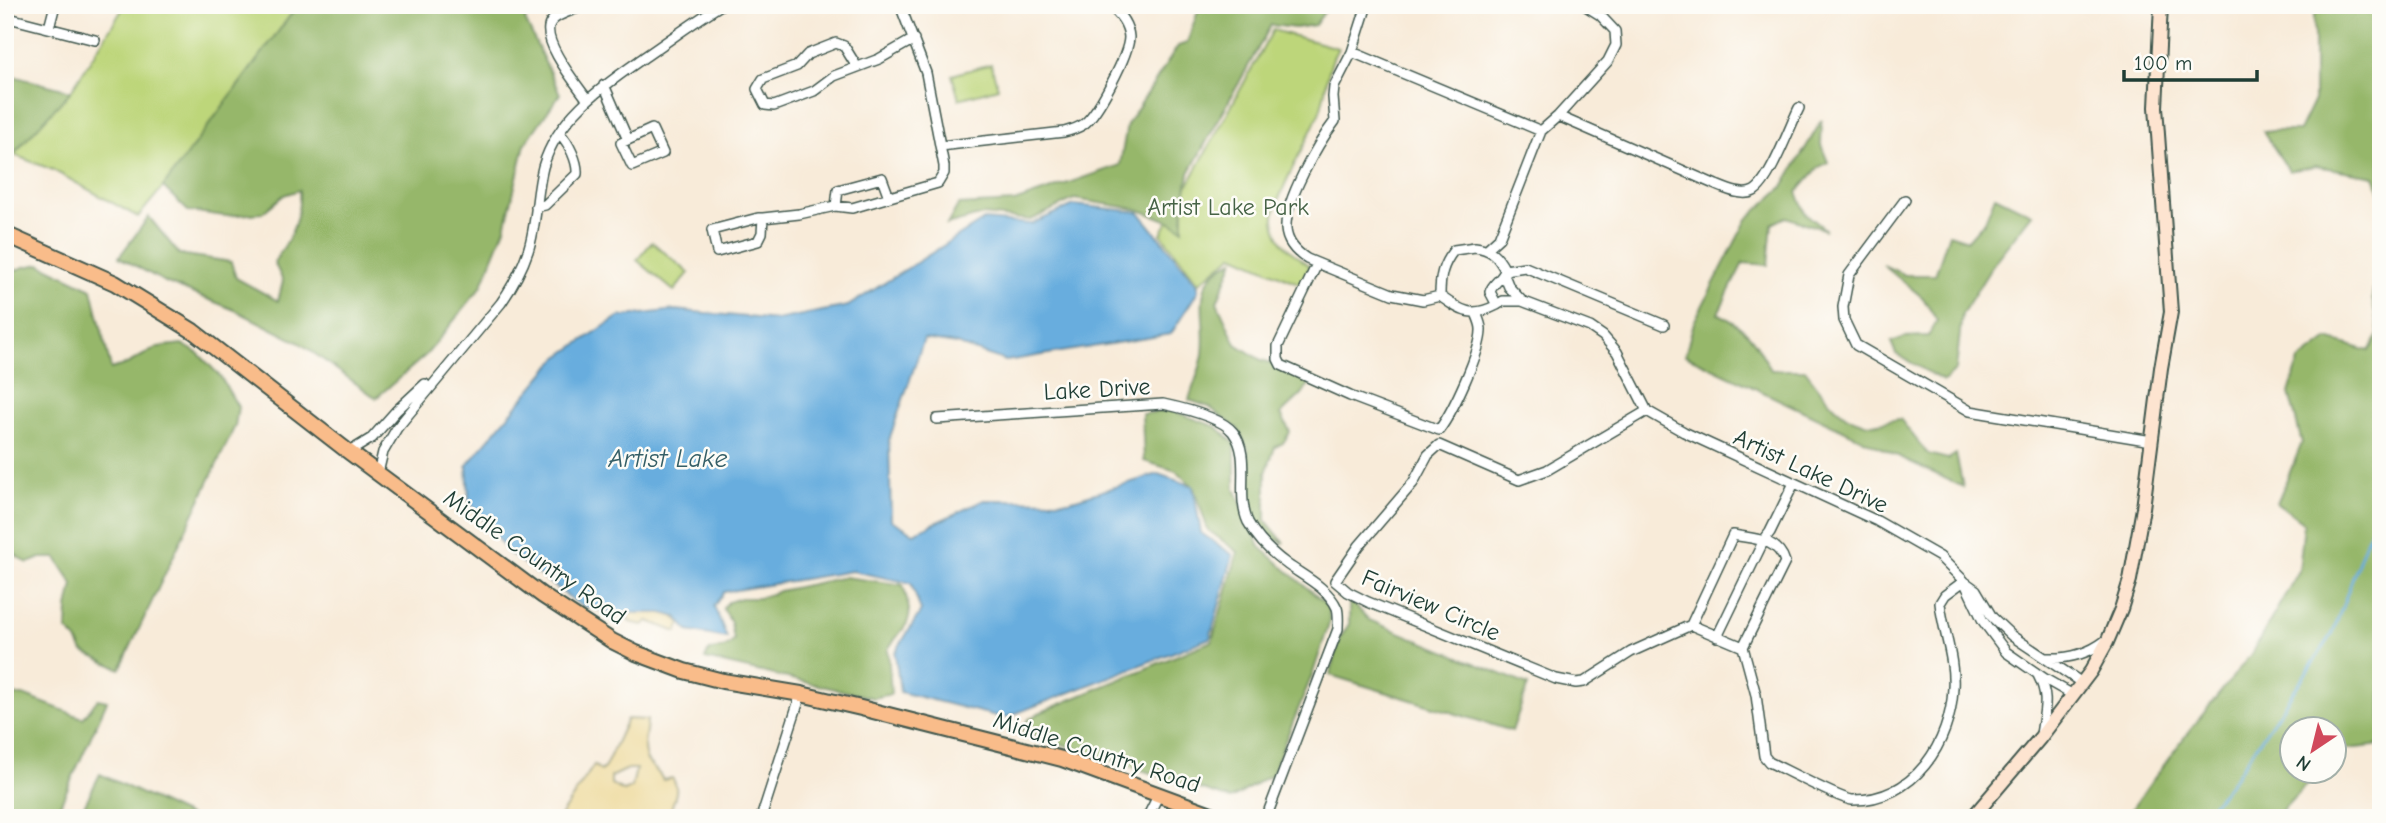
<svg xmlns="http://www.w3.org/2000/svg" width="2386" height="823" font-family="'Comic Neue',sans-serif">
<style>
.green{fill:#bdd67a;stroke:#6e8a57;stroke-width:2}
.forest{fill:#96b76a;stroke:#5a7a4f;stroke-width:2}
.sand{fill:#eeda9e;stroke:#868c69;stroke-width:2;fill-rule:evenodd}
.water{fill:#68adde;stroke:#447589;stroke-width:2}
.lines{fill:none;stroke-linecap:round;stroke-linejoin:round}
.stream{stroke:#68adde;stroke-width:2.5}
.minor-casing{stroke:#40574d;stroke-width:12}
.secondary-casing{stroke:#40574d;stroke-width:16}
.primary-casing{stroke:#40574d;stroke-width:18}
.minor{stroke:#fff;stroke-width:9}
.secondary{stroke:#fde4d0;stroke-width:12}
.primary{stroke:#f9bc8a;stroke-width:14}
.labels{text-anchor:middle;stroke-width:5;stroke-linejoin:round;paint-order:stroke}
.park-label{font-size:24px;fill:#466346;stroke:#fdfcf7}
.street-label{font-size:24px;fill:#1f3d34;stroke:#fdfcf7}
.water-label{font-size:26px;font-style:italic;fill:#355f67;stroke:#fdfcf7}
</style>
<rect width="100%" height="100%" fill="#fdfcf7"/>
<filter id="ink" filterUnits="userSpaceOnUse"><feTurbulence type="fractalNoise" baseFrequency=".0143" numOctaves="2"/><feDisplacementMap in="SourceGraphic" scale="14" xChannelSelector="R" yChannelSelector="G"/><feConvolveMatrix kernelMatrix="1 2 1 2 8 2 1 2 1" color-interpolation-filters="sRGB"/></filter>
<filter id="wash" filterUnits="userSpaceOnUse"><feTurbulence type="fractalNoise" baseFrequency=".00686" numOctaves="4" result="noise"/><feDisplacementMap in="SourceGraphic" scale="28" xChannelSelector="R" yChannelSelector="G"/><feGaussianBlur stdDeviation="1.57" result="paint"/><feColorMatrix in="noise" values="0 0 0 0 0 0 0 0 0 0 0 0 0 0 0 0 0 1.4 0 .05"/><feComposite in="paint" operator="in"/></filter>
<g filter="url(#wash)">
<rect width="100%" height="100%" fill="#f8ebd9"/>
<path class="green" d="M 125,5 L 298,5 L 163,187 L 138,217 L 53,170 L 14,155 L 40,123 L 71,91 Z
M 1273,30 L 1338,48 C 1326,68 1327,90 1320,111 C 1312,133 1271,203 1274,221 C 1277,243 1293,254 1310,266 L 1300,284 L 1233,255 L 1199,283 L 1161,234 Z
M 991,64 L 998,88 L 959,99 L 952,75 Z
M 652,242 L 689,273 L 674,291 L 637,260 Z"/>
<path class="forest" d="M 298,5 L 533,5 L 525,20 L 560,94 L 525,144 L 505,228 L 481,287 L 427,354 L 376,398 L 300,343 L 237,311 L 165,282 L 119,257 L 149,217 L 179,254 L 231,262 L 236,278 L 278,301 L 283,281 L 274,262 C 290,240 301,218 299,190 L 284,195 L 262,213 L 225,216 L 188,211 L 163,187 Z
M 1200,5 L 1329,5 L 1315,25 L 1295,28 L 1271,25 L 1189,173 L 1183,209 L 1183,229 L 1171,222 L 1137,209 L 1074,199 L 1031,220 L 983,215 L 947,225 L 958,205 L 1014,202 L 1120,165 L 1127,125 L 1178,46 L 1187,43 Z
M 2314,5 L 2381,5 L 2381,194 L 2374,176 L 2316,166 L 2289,171 L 2263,131 L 2299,131 L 2314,100 Z
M 5,74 L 71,91 L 5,163 Z
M 1822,120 L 1821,145 L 1828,162 L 1818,168 L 1797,192 L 1805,213 L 1826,230 L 1786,217 L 1772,224 L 1768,265 L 1743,263 L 1718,313 C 1749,330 1754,339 1771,370 L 1805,370 C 1822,392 1841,424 1872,424 C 1881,423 1891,420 1900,419 L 1928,454 L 1948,459 L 1956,454 L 1963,487 L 1685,355 L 1694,322 L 1747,219 L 1782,188 Z
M 1995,196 L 2032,214 L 1996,260 L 1962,314 L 1956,370 L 1944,381 L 1896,354 L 1891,342 L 1905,337 L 1928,336 L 1937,321 L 1923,298 L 1883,265 L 1905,275 L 1935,275 L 1949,234 L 1968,240 L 1985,221 Z
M 2381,215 L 2381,745 L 2338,750 L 2334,754 L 2334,728 L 2292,728 L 2292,770 L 2319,771 L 2275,818 L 2125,818 L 2183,739 L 2251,654 L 2299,571 L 2304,523 L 2277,503 L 2302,443 L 2289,393 L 2299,361 L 2328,339 L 2369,351 L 2379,335 L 2372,298 Z
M 1234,260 L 1217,302 L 1236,344 L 1261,360 L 1277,365 L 1310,383 L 1302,394 L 1281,414 L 1290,432 L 1283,443 L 1275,447 L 1266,473 L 1266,521 L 1284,543 L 1262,534 L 1251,514 L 1248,450 L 1238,429 L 1209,407 L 1189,400 C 1193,385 1201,369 1203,354 C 1208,313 1187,281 1234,260 Z
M 40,264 L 92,289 L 111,369 L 127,364 L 158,347 L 182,344 L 199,354 L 220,376 L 238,407 L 235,426 L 120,669 L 83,652 L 77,640 L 67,630 L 68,608 L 73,584 L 56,558 L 41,558 L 28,563 L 18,557 L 8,547 L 5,549 L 5,274 L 24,267 Z
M 1170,410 L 1217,427 L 1235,444 L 1235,489 L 1260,547 L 1328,606 L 1330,621 L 1313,673 L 1271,776 C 1256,781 1245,793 1230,799 L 1022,731 L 1028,720 L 1039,713 L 1212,641 L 1238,552 L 1208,530 L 1193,486 L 1176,471 L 1144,461 L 1142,414 Z
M 845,577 L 903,585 C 915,626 910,617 888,649 L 891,694 L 874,698 L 705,659 C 709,646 716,651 726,647 C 726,647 734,641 734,640 L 731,623 L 723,608 L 728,602 L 741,598 L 759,598 L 779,591 Z
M 1349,599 L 1369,620 L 1528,685 L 1512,731 L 1330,675 L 1340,638 L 1349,624 Z
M 5,695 L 23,695 L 83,718 L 98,699 L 107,701 L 60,805 L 80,814 L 100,774 L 193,818 L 5,818 Z"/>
<path class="sand" d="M 624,612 C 642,612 669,608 681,623 L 677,632 L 648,621 L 643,625 L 630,622 Z
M 627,719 L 647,720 C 647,733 640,750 648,762 C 653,768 659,772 663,780 L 672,778 C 683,792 669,803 670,818 L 559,818 L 594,765 L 601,771 L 605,767 ZM 628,769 L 636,769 L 632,787 L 624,791 L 611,784 L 611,777 Z"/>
<path class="water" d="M 1074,205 L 1139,212 L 1198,285 L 1198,291 L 1171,334 L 1006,361 L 956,344 L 924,339 L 889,440 L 891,520 L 914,533 L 984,500 L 1069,501 L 1158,474 L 1193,486 L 1201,533 L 1233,555 L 1210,638 L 1004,718 L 900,692 L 895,653 L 921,611 L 911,583 L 852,571 L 724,592 L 714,606 L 727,638 L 688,631 L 677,617 L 662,613 L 612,613 L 580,605 L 507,551 L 469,501 L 467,465 L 557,358 L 618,317 L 675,310 L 777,320 L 848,306 L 984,220 L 1031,224 Z"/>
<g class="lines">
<path class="stream" d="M 2200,818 L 2231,783 L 2332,635 L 2381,500"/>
</g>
</g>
<g filter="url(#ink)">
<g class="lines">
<g class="minor-casing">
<path id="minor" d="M 585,5 C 576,10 557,13 551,22 C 539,39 577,85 587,99
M 1367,5 L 1352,52 L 1334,87 L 1333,97 L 1335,121 C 1318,143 1284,202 1286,229 C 1287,243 1296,252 1307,259 L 1392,294 L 1423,300 L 1440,296
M 5,17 L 95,40
M 49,28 L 55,5
M 1352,52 L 1541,131
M 857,67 L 844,46 L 836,43 L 808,54 L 797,66 L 763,79 L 757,89 L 765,105 L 774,106 L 814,91 L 834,76 L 879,59 L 914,39
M 604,85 L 628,140
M 1558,116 L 1716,185 C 1726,189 1743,197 1754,191 C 1770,182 1790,126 1799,108
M 652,129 L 663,153 L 632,166 L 621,143 Z
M 940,146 L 1064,132 C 1072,130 1078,128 1084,124 C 1098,113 1129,54 1129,37 C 1128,24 1119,13 1109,5
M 1905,200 L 1849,275 L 1843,307 L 1844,320 L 1856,345 L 1970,411 L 2152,441
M 836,206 L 838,190 L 882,178 L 889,197
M 536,207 L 545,205 L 577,174 C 578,162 569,143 560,134
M 763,218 L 762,233 L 758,241 L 717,252 L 712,230 L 758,218 L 763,218 L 799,214 L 835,206 L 852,208 L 938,183 L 944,173 L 944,166 L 926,73 L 900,5
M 1475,247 C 1491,249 1497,255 1505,270 C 1503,279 1493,282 1490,292 L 1497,305 C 1472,318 1462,312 1440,296 C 1440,277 1442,265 1454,250 Z
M 1488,248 L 1499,238 L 1541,131 L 1558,116 L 1608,61 L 1616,45 L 1615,31 L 1600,15 L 1584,5
M 1317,264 L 1278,346 L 1278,359 L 1281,365 L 1350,396 L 1439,430 C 1452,413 1482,350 1481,329 C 1481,324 1478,318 1476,313
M 1505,270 L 1525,267 L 1664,325
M 1522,301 L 1590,327 L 1603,336 L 1617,352 L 1647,411 L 1684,432 L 1877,521 L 1940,557 L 1964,581 L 1983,621 L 2006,652 L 2045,679 L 2073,695
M 1497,305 L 1503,301 L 1522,301 L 1509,287 L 1504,275
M 1647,411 L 1547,470 L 1519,480 L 1439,445 L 1428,455 L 1413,483 L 1359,546 L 1335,581 L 1348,592 L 1368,602 L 1556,679 L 1576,683 L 1584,682 L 1631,652 L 1691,625 L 1733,535 C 1754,539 1778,538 1785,562 L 1743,647 L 1756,695 L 1764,756 L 1769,762 C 1784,769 1840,799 1852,800 C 1914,801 1951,743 1953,688 C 1955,659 1943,631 1940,603 L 1945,595 L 1964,581
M 937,419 L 1163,404 C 1182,408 1221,417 1233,432 C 1252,457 1235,494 1248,522 C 1257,539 1273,554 1288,565 C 1305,577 1328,588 1337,608 C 1339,614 1338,622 1338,629 L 1266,818
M 349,452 L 372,438 L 396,411 L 425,384
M 378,473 L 383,452 L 397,428 L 501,303 C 512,287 522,269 528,251 C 537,224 536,194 543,167 C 558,115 605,85 646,56 C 671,39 695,21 721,5
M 1965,582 L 1976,590 L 1992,617 L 2012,636 L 2082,683
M 1691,625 L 1743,647
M 1717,637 L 1764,540 L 1770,532 L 1794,483
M 2046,658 C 2068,659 2088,654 2105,641
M 2038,675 C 2050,698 2044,711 2041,735
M 761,818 L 801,694
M 1147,818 L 1159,794"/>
</g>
<g class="secondary-casing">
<path id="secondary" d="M 1972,818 L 2040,738 L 2091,671 L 2107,642 L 2121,609 L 2130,580 L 2143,508 L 2161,368 L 2171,312 L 2156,107 L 2161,5"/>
</g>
<g class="primary-casing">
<path id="primary" d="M 5,234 L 115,283 L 193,331 L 345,449 L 543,596 L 612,641 L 636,653 L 684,671 L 723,681 L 801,694 L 861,708 L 1062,759 L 1222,818"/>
</g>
<use href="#minor" class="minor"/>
<use href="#secondary" class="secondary"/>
<use href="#primary" class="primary"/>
</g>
</g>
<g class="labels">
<g class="park-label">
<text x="1228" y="215">Artist Lake Park</text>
</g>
<g class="street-label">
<text transform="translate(1097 389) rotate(-3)" y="8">Lake Drive</text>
<text transform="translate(1811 471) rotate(25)" y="8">Artist Lake Drive</text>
<text transform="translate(535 557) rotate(35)" y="8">Middle Country Road</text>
<text transform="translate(1431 605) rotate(23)" y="8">Fairview Circle</text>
<text transform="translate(1097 752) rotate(18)" y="8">Middle Country Road</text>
</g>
<g class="water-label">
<text x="668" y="467">Artist Lake</text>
</g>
</g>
<rect width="2386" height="823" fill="none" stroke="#fdfcf7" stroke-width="28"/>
<g transform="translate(2313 750) rotate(215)"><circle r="33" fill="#fdfcf7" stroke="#a4b0a9" stroke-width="2"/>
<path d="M0-5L12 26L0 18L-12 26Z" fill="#d1495b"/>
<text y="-10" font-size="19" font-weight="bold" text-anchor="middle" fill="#1f3d34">N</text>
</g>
<path d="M2124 70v10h133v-10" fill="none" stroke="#1f3d34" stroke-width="3.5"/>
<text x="2134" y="70" font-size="21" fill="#1f3d34" stroke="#fdfcf7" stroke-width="5" paint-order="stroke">100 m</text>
</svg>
